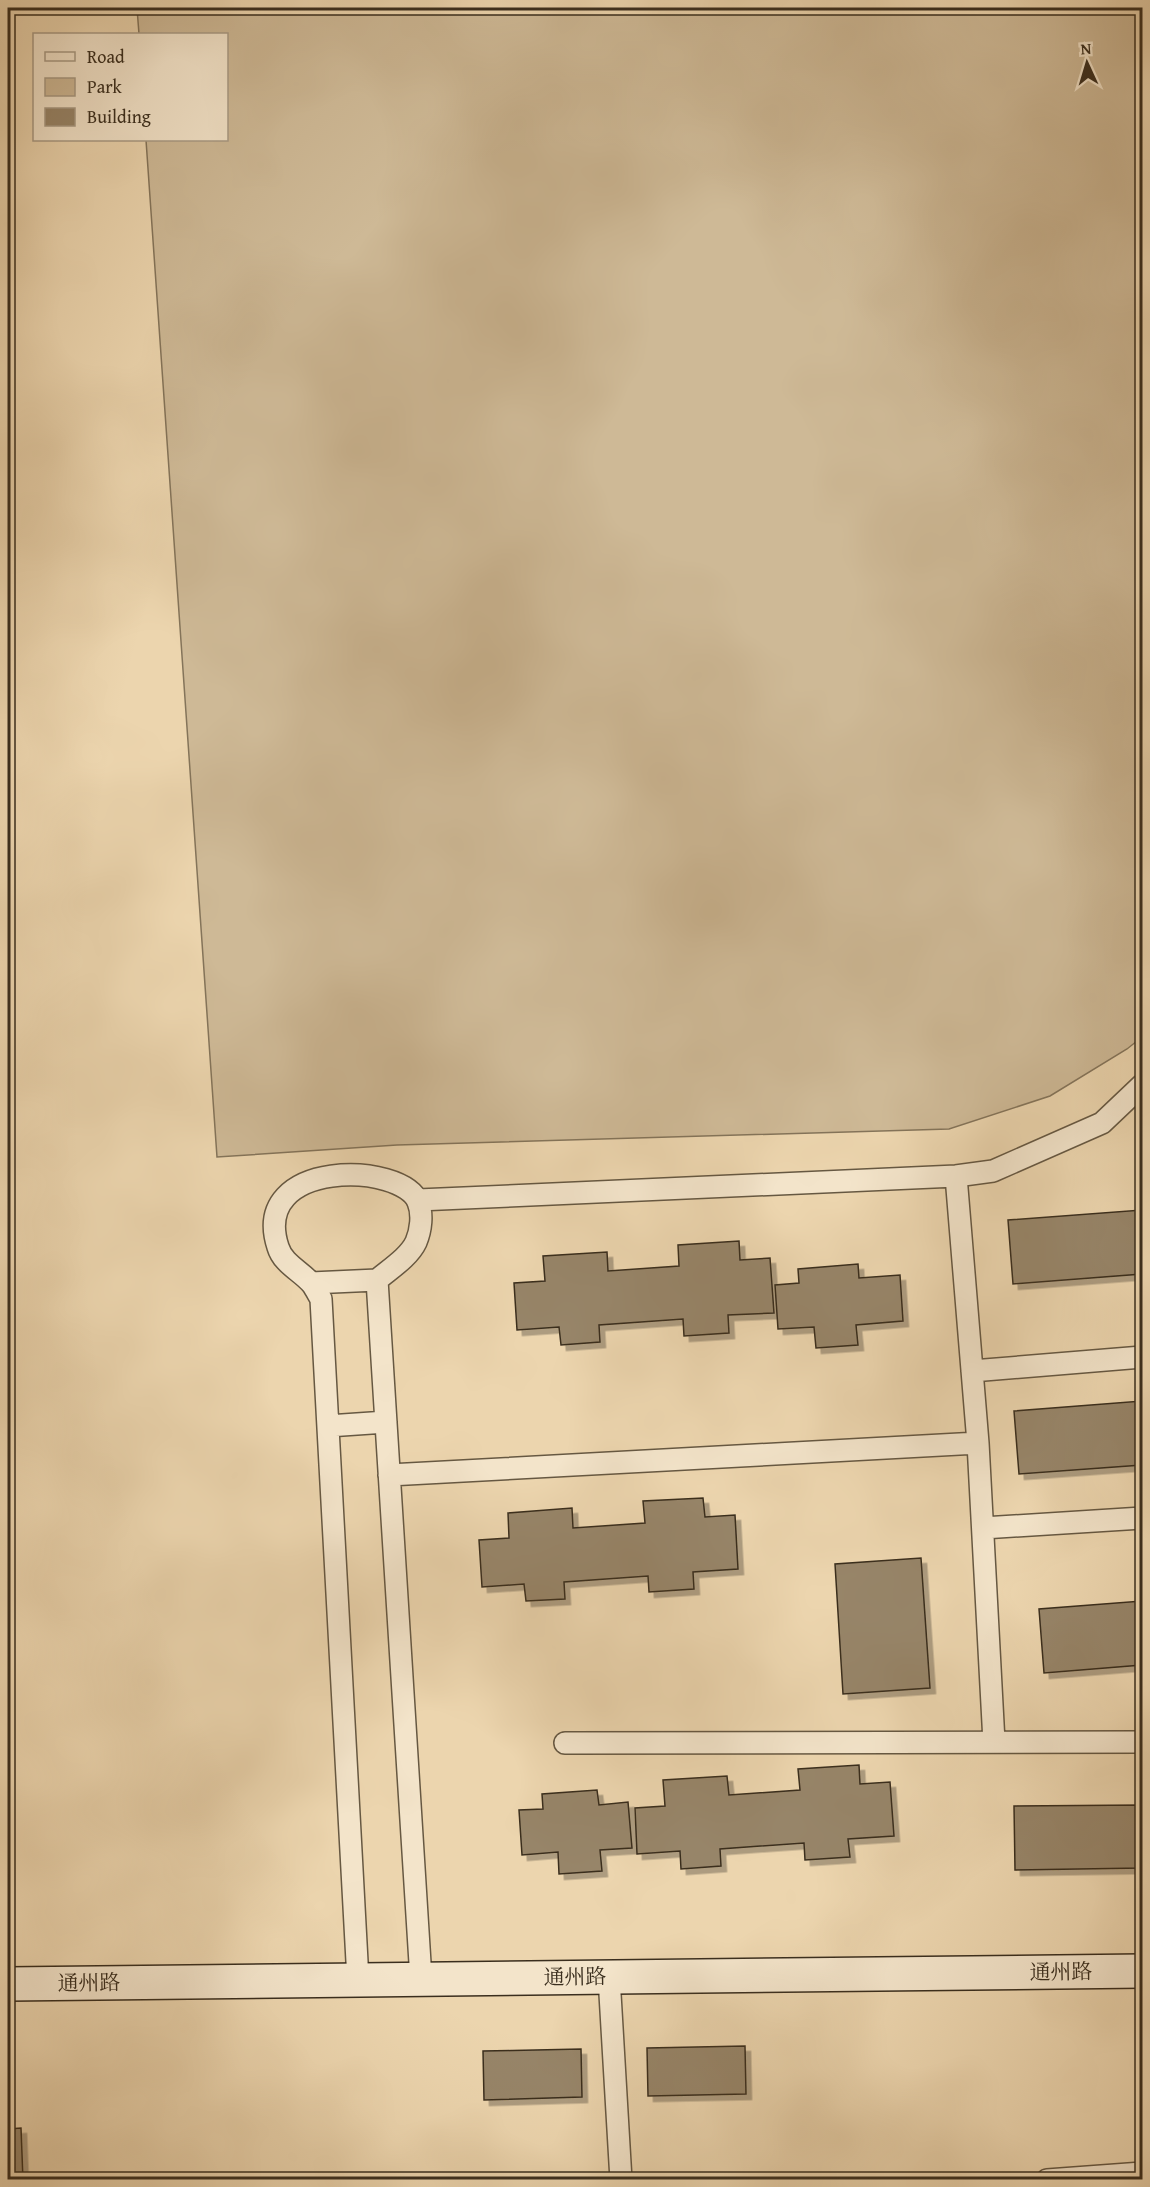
<svg xmlns="http://www.w3.org/2000/svg" width="1150" height="2187" font-family="'Gentium Book Plus','Noto Serif SC',serif">
<style>
.green{fill:#ceb996;stroke:#84745a;stroke-width:1.5}
.building{fill:#978569;stroke:#3a2e1e;stroke-width:1.5;filter:url(#shadow)}
.lines{fill:none;stroke-linecap:round;stroke-linejoin:round}
.lane-casing{stroke:#665842;stroke-width:24}
.secondary-casing{stroke:#3a2e1e;stroke-width:36}
.lane{stroke:#f3e4ca;stroke-width:21}
.secondary{stroke:#f3e4ca;stroke-width:33}
.labels{text-anchor:middle;stroke-width:6;stroke-linejoin:round;paint-order:stroke}
.street-label{font-size:21px;fill:#3a2e1e;stroke:#f3e4ca}
</style>
<defs>
<filter id="shadow"><feDropShadow dx="5.5" dy="5.5" stdDeviation="0" flood-color="#0004"/></filter>
</defs>
<rect width="100%" height="100%" fill="#ecd5ae"/>
<filter id="stains"><feTurbulence type="fractalNoise" baseFrequency=".00333" numOctaves="4"/><feColorMatrix values="0 0 0 0 .2 0 0 0 0 .09 0 0 0 0 .02 0 0 0 .5 -.17"/></filter>
<radialGradient id="worn" r=".72"><stop offset=".6" stop-color="#630" stop-opacity="0"/><stop offset="1" stop-color="#630" stop-opacity=".3"/></radialGradient>
<path class="green" d="M 137,8 L 1142,8 L 1142,1037 L 1127,1049 L 1050,1096 L 949,1129 L 397,1145 L 217,1157 L 146,140 L 226,140 L 226,34 L 139,34 Z"/>
<path class="building" d="M 1142,1210 L 1142,1274 L 1013,1284 L 1008,1220 Z
M 739,1241 L 740,1260 L 770,1258 L 774,1313 L 728,1315 L 729,1333 L 684,1336 L 683,1319 L 599,1325 L 600,1342 L 561,1345 L 559,1327 L 517,1330 L 514,1283 L 545,1281 L 543,1256 L 607,1252 L 608,1271 L 679,1266 L 678,1245 Z
M 858,1264 L 859,1278 L 900,1275 L 903,1321 L 856,1325 L 858,1345 L 816,1348 L 814,1327 L 778,1329 L 775,1285 L 799,1283 L 798,1269 Z
M 1142,1401 L 1142,1465 L 1019,1474 L 1014,1411 Z
M 703,1498 L 705,1517 L 735,1515 L 738,1569 L 693,1572 L 694,1589 L 649,1592 L 648,1576 L 564,1582 L 565,1599 L 526,1601 L 524,1584 L 482,1587 L 479,1540 L 509,1538 L 508,1513 L 572,1508 L 573,1528 L 645,1523 L 643,1501 Z
M 921,1558 L 930,1688 L 843,1694 L 835,1564 Z
M 1142,1601 L 1142,1665 L 1044,1673 L 1039,1609 Z
M 859,1765 L 860,1784 L 890,1782 L 894,1836 L 848,1839 L 850,1857 L 805,1860 L 804,1843 L 720,1849 L 721,1866 L 681,1869 L 680,1851 L 637,1854 L 635,1808 L 665,1806 L 663,1780 L 727,1776 L 729,1795 L 800,1790 L 798,1769 Z
M 597,1790 L 599,1805 L 628,1802 L 632,1848 L 600,1850 L 602,1871 L 559,1874 L 558,1852 L 522,1855 L 519,1810 L 543,1809 L 542,1794 Z
M 1142,1805 L 1142,1868 L 1015,1870 L 1014,1806 Z
M 745,2046 L 746,2094 L 648,2096 L 647,2048 Z
M 581,2049 L 582,2097 L 484,2100 L 483,2051 Z
M 21,2128 L 23,2180 L 8,2180 L 8,2129 Z"/>
<g class="lines">
<g class="lane-casing">
<path id="lane" d="M 956,1176 L 978,1443 L 994,1742
M 418,1200 L 956,1176 L 993,1171 L 1102,1123 L 1142,1085
M 311,1283 L 377,1280
M 972,1371 L 1142,1357
M 328,1426 L 386,1422
M 389,1475 L 978,1443
M 983,1528 L 1142,1518
M 565,1743 L 1142,1742
M 609,1977 L 621,2180
M 358,1980 L 321,1299 C 318,1294 315,1288 312,1284 C 301,1271 283,1264 278,1247 C 249,1158 403,1162 418,1202 C 423,1214 421,1230 416,1242 C 409,1257 390,1269 377,1280 L 421,1979
M 1047,2180 L 1142,2173"/>
</g>
<g class="secondary-casing">
<path id="secondary" d="M 8,1984 L 1142,1971"/>
</g>
<use href="#lane" class="lane"/>
<use href="#secondary" class="secondary"/>
</g>
<g class="labels">
<g class="street-label">
<text transform="translate(1061 1972) rotate(-1)" y="7">通州路</text>
<text transform="translate(575 1977) rotate(-1)" y="7">通州路</text>
<text transform="translate(89 1983) rotate(-1)" y="7">通州路</text>
</g>
</g>
<rect width="1150" height="2187" fill="none" stroke="#ecd5ae" stroke-width="30"/>
<rect x="9" y="9" width="1132" height="2169" fill="none" stroke="#3a2e1e" stroke-width="3"/>
<rect x="15" y="15" width="1120" height="2157" fill="none" stroke="#3a2e1e" stroke-width="1.5"/>
<rect x="33" y="33" width="195" height="108" fill="#f3e4ca" stroke="#a99b85" stroke-width="1.5"/>
<rect x="45" y="52" width="30" height="9" fill="#f3e4ca" stroke="#a99b85" stroke-width="1.5"/>
<text x="87" y="63" font-size="18" fill="#3a2e1e">Road</text>
<rect x="45" y="78" width="30" height="18" fill="#ceb996" stroke="#a99b85" stroke-width="1.5"/>
<text x="87" y="93" font-size="18" fill="#3a2e1e">Park</text>
<rect x="45" y="108" width="30" height="18" fill="#978569" stroke="#a99b85" stroke-width="1.5"/>
<text x="87" y="123" font-size="18" fill="#3a2e1e">Building</text>
<g transform="translate(1087 63) rotate(356)" stroke="#f3e4ca" stroke-width="4.5" paint-order="stroke">
<path d="M0-4.5L10 22L0 15L-10 22Z" fill="#3a2e1e"/>
<text y="-9" font-size="16" font-weight="bold" text-anchor="middle" fill="#3a2e1e">N</text>
</g>
<rect width="100%" height="100%" filter="url(#stains)"/>
<rect width="100%" height="100%" fill="url(#worn)"/>
</svg>
